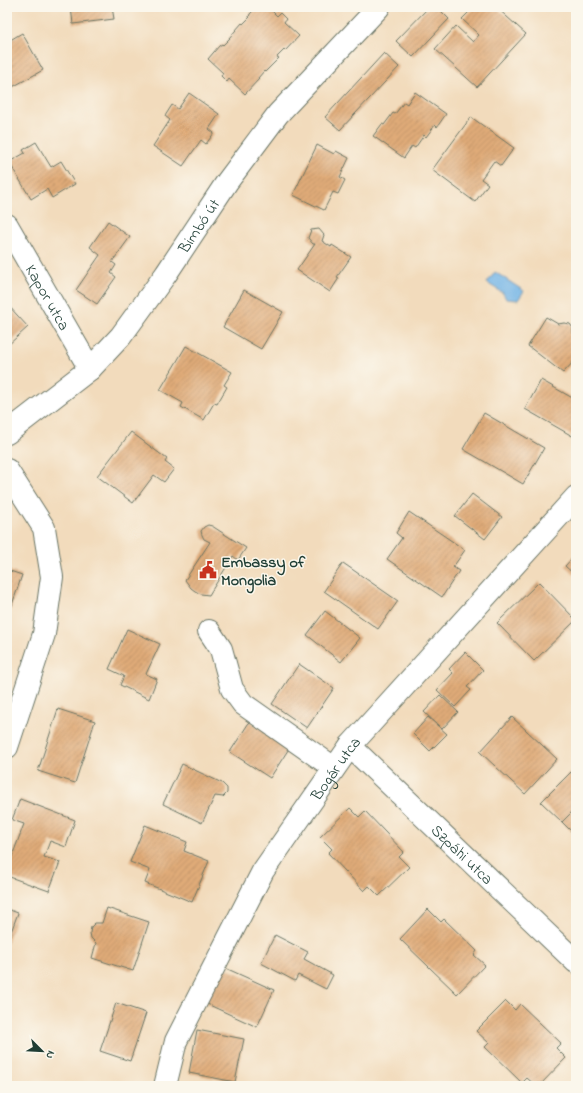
<svg xmlns="http://www.w3.org/2000/svg" width="583" height="1093" font-family="'Indie Flower',sans-serif">
<style>
.water{fill:#71b3e6;stroke:#48788d}
.building{fill:url(#building-hatch)}
.lines{fill:none;stroke-linecap:round;stroke-linejoin:round}
.minor-casing{stroke:#697464;stroke-width:24}
.minor{stroke:#fff;stroke-width:22}
.labels{text-anchor:middle;stroke-width:3;stroke-linejoin:round;paint-order:stroke}
.street-label{font-size:16px;fill:#1f3d34;stroke:#fbf7ec}
.poi-label{font-size:16px;font-weight:bold;fill:#1f3d34;stroke:#fbf7ec;text-anchor:start}
</style>
<defs>
<pattern id="building-hatch" width="6" height="6" patternUnits="userSpaceOnUse"><rect width="6" height="6" fill="#e0ab78"/><path d="M-1 1l2-2M0 6l6-6M5 7l2-2" fill="none" stroke="#b58c63"/></pattern>
</defs>
<rect width="100%" height="100%" fill="#fbf7ec"/>
<filter id="ink" filterUnits="userSpaceOnUse"><feTurbulence type="fractalNoise" baseFrequency=".025" numOctaves="2"/><feDisplacementMap in="SourceGraphic" scale="8" xChannelSelector="R" yChannelSelector="G"/><feConvolveMatrix kernelMatrix="1 2 1 2 8 2 1 2 1" color-interpolation-filters="sRGB"/></filter>
<filter id="wash" filterUnits="userSpaceOnUse"><feTurbulence type="fractalNoise" baseFrequency=".012" numOctaves="4" result="noise"/><feDisplacementMap in="SourceGraphic" scale="16" xChannelSelector="R" yChannelSelector="G"/><feGaussianBlur stdDeviation="0.9" result="paint"/><feColorMatrix in="noise" values="0 0 0 0 0 0 0 0 0 0 0 0 0 0 0 0 0 1.4 0 .05"/><feComposite in="paint" operator="in"/></filter>
<g filter="url(#wash)">
<rect width="100%" height="100%" fill="#f2dbbc"/>
<path class="water" d="M 495,272 L 524,291 L 518,300 L 506,299 L 503,293 L 487,283 Z"/>
<g id="blocks">
<path class="building" d="M 71,7 L 112,7 L 114,19 L 73,24 Z
M 257,7 L 268,7 L 277,16 L 280,13 L 286,19 L 284,22 L 299,36 L 285,51 L 284,50 L 277,57 L 279,58 L 265,72 L 264,71 L 258,78 L 259,79 L 245,94 L 229,79 L 227,82 L 221,76 L 223,73 L 208,59 L 219,46 L 222,44 L 223,45 L 230,38 L 229,38 L 242,23 L 243,24 L 250,17 L 249,17 L 250,14 Z
M 429,7 L 437,7 L 449,19 L 413,57 L 396,41 Z
M 474,7 L 496,7 L 526,34 L 477,87 L 435,49 L 456,26 L 473,42 L 479,35 L 462,19 Z
M 22,33 L 43,70 L 7,90 L 7,42 Z
M 384,53 L 399,67 L 340,130 L 325,117 Z
M 415,92 L 446,114 L 437,127 L 435,125 L 426,137 L 424,135 L 415,148 L 412,146 L 404,158 L 373,136 L 382,124 L 384,125 L 393,113 L 395,114 L 404,102 L 407,104 Z
M 189,93 L 219,114 L 209,129 L 214,133 L 206,144 L 201,140 L 183,166 L 153,146 L 170,120 L 165,116 L 172,105 L 178,109 Z
M 471,117 L 514,148 L 501,166 L 494,161 L 481,179 L 488,184 L 475,202 L 432,170 Z
M 36,142 L 51,167 L 61,161 L 75,184 L 52,198 L 47,189 L 31,199 L 9,162 L 25,153 L 23,150 Z
M 317,145 L 334,154 L 336,151 L 349,158 L 340,177 L 345,180 L 338,194 L 333,192 L 324,210 L 293,195 Z
M 108,221 L 130,237 L 112,262 L 116,265 L 111,273 L 116,277 L 97,304 L 76,290 L 100,255 L 90,247 Z
M 319,229 L 324,235 L 322,241 L 331,247 L 332,245 L 351,257 L 337,277 L 339,278 L 330,292 L 297,270 L 315,244 L 313,244 L 308,238 L 311,230 Z
M 244,290 L 283,312 L 261,349 L 223,327 Z
M 7,304 L 28,327 L 7,346 Z
M 546,317 L 558,324 L 564,323 L 570,324 L 573,328 L 573,334 L 576,337 L 576,359 L 563,373 L 528,346 Z
M 186,346 L 232,372 L 224,385 L 227,387 L 217,404 L 214,403 L 204,420 L 181,407 L 183,403 L 160,390 Z
M 541,380 L 576,400 L 576,432 L 574,437 L 525,409 Z
M 484,413 L 544,448 L 523,484 L 463,449 Z
M 131,432 L 167,459 L 165,462 L 174,469 L 164,482 L 154,475 L 133,503 L 97,476 Z
M 472,494 L 502,517 L 485,539 L 455,516 Z
M 409,512 L 465,550 L 453,567 L 459,571 L 442,597 L 387,559 L 402,538 L 396,533 Z
M 208,525 L 212,526 L 246,548 L 238,560 L 233,556 L 209,595 L 201,594 L 195,591 L 191,588 L 185,580 L 210,542 L 204,539 L 202,535 L 201,531 L 204,527 Z
M 576,554 L 576,576 L 565,566 Z
M 343,563 L 398,601 L 378,629 L 324,591 Z
M 7,570 L 22,575 L 7,620 Z
M 539,582 L 576,620 L 534,661 L 497,623 Z
M 325,611 L 360,638 L 341,662 L 307,635 Z
M 127,629 L 160,644 L 146,674 L 157,679 L 149,699 L 120,685 L 124,676 L 109,669 Z
M 465,652 L 483,670 L 467,687 L 471,690 L 455,707 L 437,690 L 453,673 L 449,669 Z
M 299,664 L 334,688 L 307,728 L 272,704 Z
M 440,695 L 458,712 L 442,729 L 424,712 Z
M 58,709 L 95,721 L 75,783 L 38,771 Z
M 428,717 L 447,734 L 430,751 L 413,734 Z
M 512,717 L 557,759 L 525,794 L 480,752 Z
M 250,721 L 290,747 L 270,778 L 230,752 Z
M 182,764 L 222,783 L 227,788 L 227,793 L 223,797 L 215,796 L 202,823 L 163,804 Z
M 571,772 L 576,777 L 576,808 L 562,822 L 541,802 Z
M 20,799 L 75,820 L 66,847 L 50,841 L 44,857 L 60,862 L 49,891 L 7,876 L 7,870 L 24,824 L 12,820 Z
M 350,808 L 359,817 L 365,811 L 404,852 L 399,857 L 409,867 L 379,896 L 369,886 L 364,891 L 328,853 L 332,849 L 320,837 Z
M 576,808 L 576,836 L 562,822 Z
M 145,825 L 187,842 L 184,851 L 209,861 L 192,902 L 145,883 L 150,870 L 130,862 Z
M 107,908 L 149,922 L 133,971 L 92,958 L 96,943 L 91,938 L 90,933 L 91,927 L 95,923 L 102,923 Z
M 7,909 L 18,913 L 7,943 Z
M 428,909 L 441,922 L 444,919 L 477,951 L 474,955 L 485,965 L 457,994 L 400,939 Z
M 275,935 L 308,952 L 304,959 L 333,975 L 326,989 L 298,975 L 295,981 L 261,963 Z
M 221,966 L 274,990 L 257,1027 L 205,1003 Z
M 506,1001 L 515,1010 L 520,1004 L 561,1043 L 556,1048 L 566,1058 L 539,1086 L 536,1086 L 527,1078 L 522,1083 L 485,1047 L 489,1043 L 476,1031 Z
M 116,1003 L 146,1013 L 130,1061 L 100,1051 Z
M 197,1030 L 244,1039 L 235,1082 L 189,1073 Z"/>
</g>
</g>
<g filter="url(#ink)">
<use href="#blocks" fill-opacity="0" stroke="#697464" stroke-width="1"/>
<g class="lines">
<g class="minor-casing">
<g id="minor">
<path id="s1" d="M 7,225 L 90,369"/>
<path id="s2" d="M 7,433 L 90,369 L 121,336 L 166,274 L 227,182 L 278,114 L 379,7"/>
<path d="M 7,470 L 44,528 L 52,577 L 44,634 L 7,747"/>
<path d="M 209,631 L 221,649 L 232,689 L 243,704 L 334,768"/>
<path id="s3" d="M 350,746 L 576,962"/>
<path id="s4" d="M 165,1086 L 176,1041 L 263,871 L 350,746 L 576,497"/>
</g>
</g>
<use href="#minor" class="minor"/>
</g>
</g>
<defs>
<g id="civic-bare" transform="scale(1.38)"><path d="M-.6-6.5H3V-4.5H.6V-3L4-1V1h2V6H-6V1h2V-1L-.6-3ZM-1.2 2.5V6h2.4V2.5Z" fill="#c8321e" stroke="#fbf7ec" stroke-width="2.5" paint-order="stroke"/></g>
</defs>
<g fill-rule="evenodd">
<use href="#civic-bare" x="208" y="570"/>
</g>
<g class="labels">
<g class="street-label">
<text dy="6" stroke="none"><textPath href="#s2" startOffset="285">Bimbó út</textPath></text>
<text dy="6" stroke="none"><textPath href="#s1" startOffset="83">Kapor utca</textPath></text>
<text dy="6" stroke="none"><textPath href="#s4" startOffset="363">Bogár utca</textPath></text>
<text dy="6" stroke="none"><textPath href="#s3" startOffset="156">Szpáhi utca</textPath></text>
</g>
<g class="poi-label">
<text x="221" y="567">Embassy of<tspan x="221" dy="18">Mongolia</tspan></text>
</g>
</g>
<rect width="583" height="1093" fill="none" stroke="#fbf7ec" stroke-width="24"/>
<g transform="translate(42 1051) rotate(114)" stroke="#fbf7ec" stroke-width="3" paint-order="stroke">
<path d="M0-3L7 15L0 10L-7 15Z" fill="#1f3d34"/>
<text y="-6" font-size="11" font-weight="bold" text-anchor="middle" fill="#1f3d34">N</text>
</g>
</svg>
